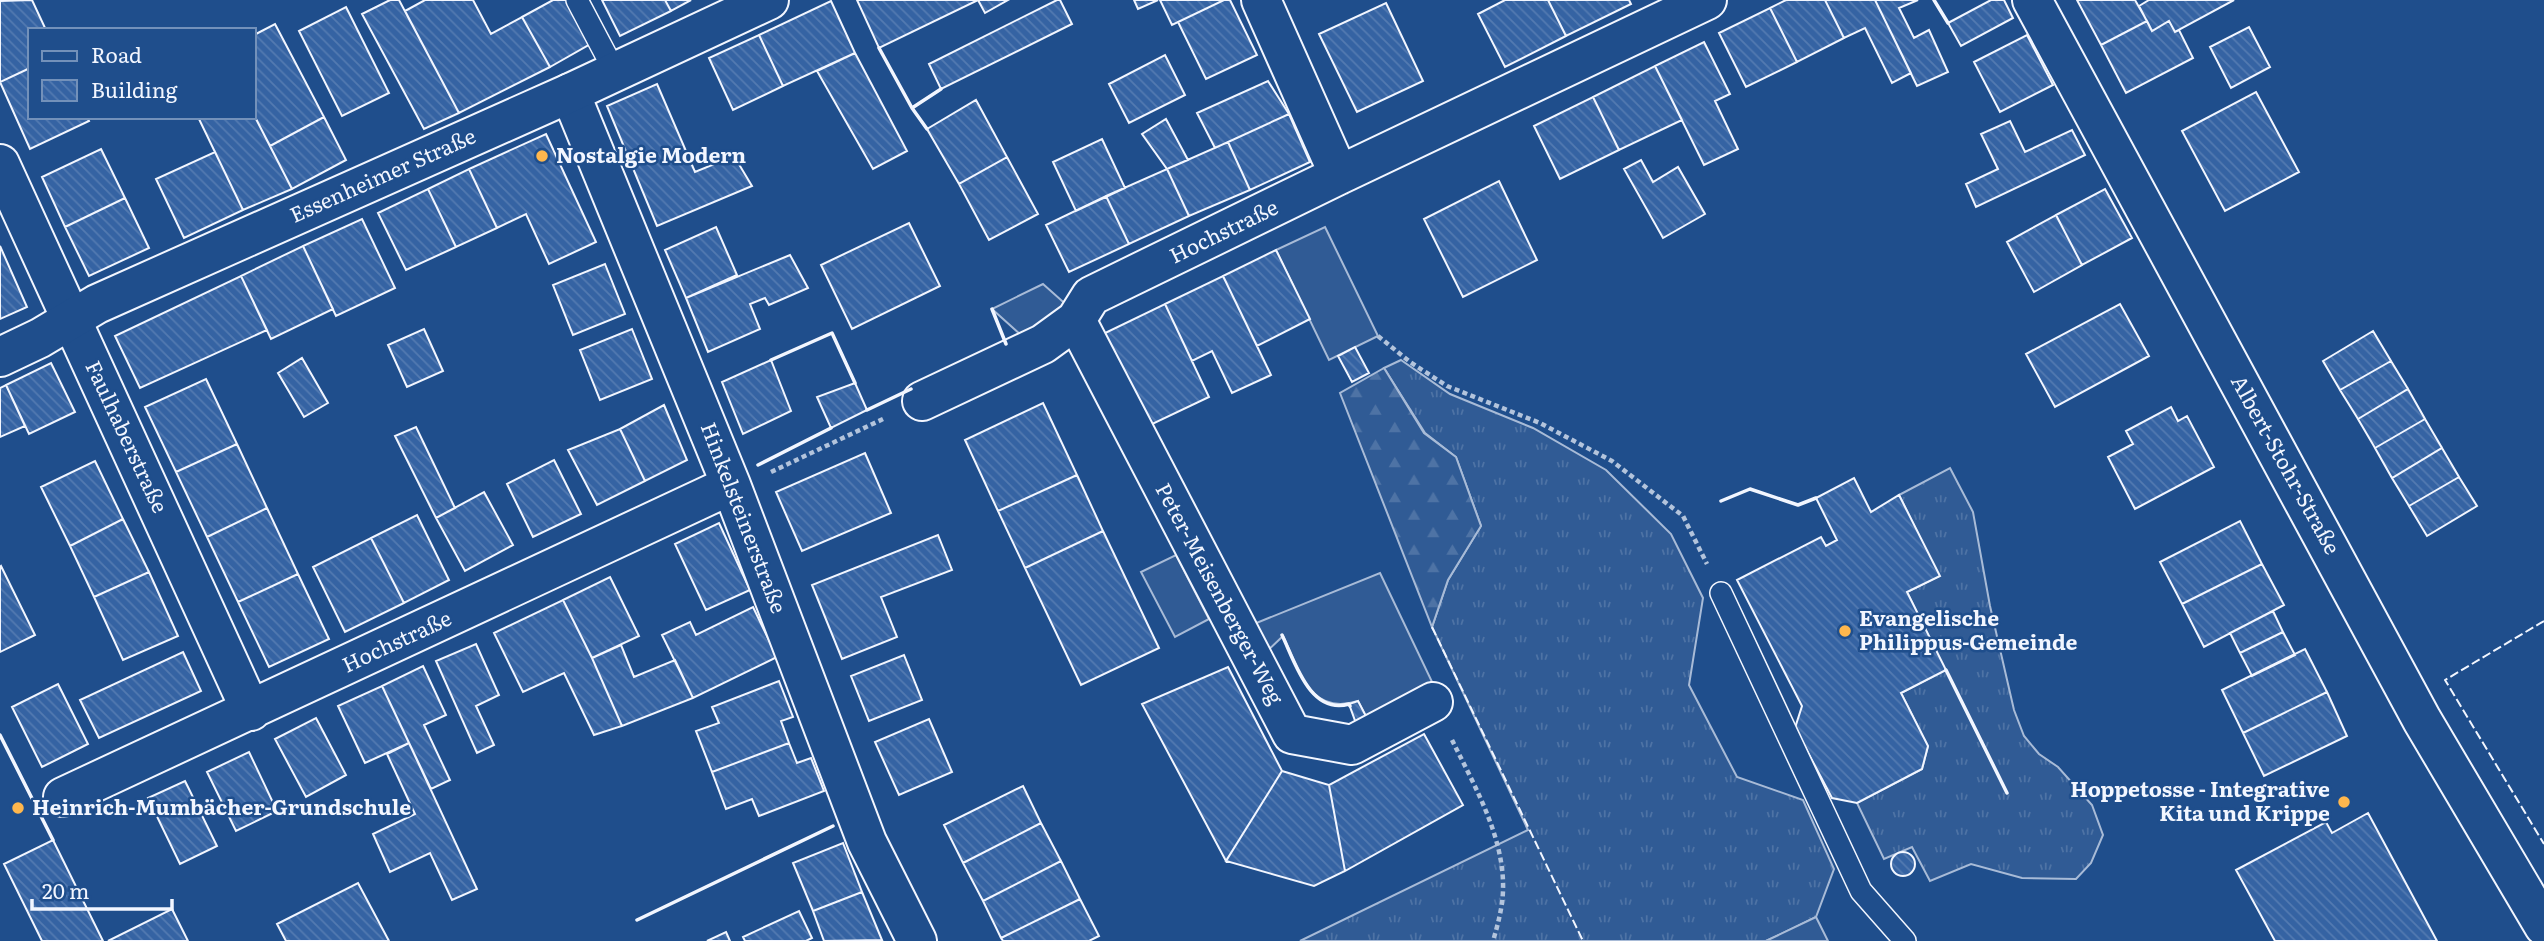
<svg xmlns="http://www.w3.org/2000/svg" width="2544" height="941" font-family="Literata,serif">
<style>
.grass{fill:url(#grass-tufts);stroke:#a8bbd7;stroke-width:2}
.forest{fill:url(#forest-firs);stroke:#a8bbd7;stroke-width:2}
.pitch{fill:#305b95;stroke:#a8bbd7;stroke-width:2}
.building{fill:url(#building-back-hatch);stroke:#f2f6ff;stroke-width:2}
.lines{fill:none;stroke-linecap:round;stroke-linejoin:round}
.service-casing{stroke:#f2f6ff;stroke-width:24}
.minor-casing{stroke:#f2f6ff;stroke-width:42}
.tertiary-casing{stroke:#f2f6ff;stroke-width:42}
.path{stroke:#b3c4dc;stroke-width:4.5;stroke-dasharray:5 3.5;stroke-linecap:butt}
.service{stroke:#1f4e8c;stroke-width:21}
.minor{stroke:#1f4e8c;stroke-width:38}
.tertiary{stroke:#1f4e8c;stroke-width:38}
.fence{stroke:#f2f6ff;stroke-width:2;stroke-dasharray:9 3.5;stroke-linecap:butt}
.wall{stroke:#f2f6ff;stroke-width:3.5}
.poi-dot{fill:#ffb74d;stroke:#1f4e8c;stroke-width:2.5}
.labels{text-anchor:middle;stroke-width:5;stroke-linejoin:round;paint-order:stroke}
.poi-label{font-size:21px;font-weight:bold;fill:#f2f6ff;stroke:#1f4e8c;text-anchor:start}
.street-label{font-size:21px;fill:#f2f6ff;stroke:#1f4e8c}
</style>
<defs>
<pattern id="grass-tufts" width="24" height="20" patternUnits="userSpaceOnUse" patternTransform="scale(1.75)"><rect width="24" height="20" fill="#305b95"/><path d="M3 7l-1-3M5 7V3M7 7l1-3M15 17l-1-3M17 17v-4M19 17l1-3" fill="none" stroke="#4e73a5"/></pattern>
<pattern id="forest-firs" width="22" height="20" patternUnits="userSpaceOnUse" patternTransform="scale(1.75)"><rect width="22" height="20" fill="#305b95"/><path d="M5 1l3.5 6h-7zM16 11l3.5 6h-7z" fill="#4e73a5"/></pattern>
<pattern id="building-back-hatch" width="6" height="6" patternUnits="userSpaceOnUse" patternTransform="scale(1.75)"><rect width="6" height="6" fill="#3563a3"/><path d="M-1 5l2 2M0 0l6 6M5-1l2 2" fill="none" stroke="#537ab1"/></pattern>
</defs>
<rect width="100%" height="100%" fill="#1f4e8c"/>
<path class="grass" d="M 1401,360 L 1450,394 L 1533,428 L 1606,470 L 1671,534 L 1703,598 L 1689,685 L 1737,777 L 1803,800 L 1834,869 L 1816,917 L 1766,941 L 1300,941 L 1528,830 L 1432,627 L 1448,580 L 1481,526 L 1456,457 L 1425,433 L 1384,368 Z
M 1950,468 L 1973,512 L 1990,606 L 2014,710 L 2024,736 L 2039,754 L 2058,767 L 2092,805 L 2103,835 L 2091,863 L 2076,879 L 2022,878 L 1971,864 L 1930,881 L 1912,847 L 1884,859 L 1857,803 L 1922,769 L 1928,746 L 1901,693 L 1945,670 L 1907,592 L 1939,576 L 1899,495 Z"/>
<path class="forest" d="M 1384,368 L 1424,433 L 1456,457 L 1481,526 L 1448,580 L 1432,627 L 1340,393 Z"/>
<path class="pitch" d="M 1325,227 L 1378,336 L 1329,360 L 1276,250 Z
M 1043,284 L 1070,308 L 1021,335 L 992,309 Z
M 1176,555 L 1209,619 L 1175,637 L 1141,572 Z
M 1380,573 L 1434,686 L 1368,720 L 1358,701 C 1309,716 1300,671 1283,636 L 1264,654 L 1249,626 Z
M 1816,917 L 1828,941 L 1766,941 Z"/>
<path class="building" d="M 32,0 L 46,30 L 30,30 L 30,68 L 0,82 L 0,1 Z
M 390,0 L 399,0 L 459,113 L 424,129 L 362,14 Z
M 425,0 L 473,0 L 491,34 L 522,17 L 550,67 L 459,113 L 405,11 Z
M 553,0 L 568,0 L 592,43 L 550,67 L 522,17 Z
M 602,0 L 665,0 L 671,11 L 620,36 Z
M 665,0 L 691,0 L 671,11 Z
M 857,0 L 978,0 L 879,48 Z
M 978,0 L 1008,0 L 985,13 Z
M 1057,0 L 1060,0 L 1072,24 L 941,89 L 929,64 Z
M 1134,0 L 1158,0 L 1138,9 Z
M 1160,0 L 1224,0 L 1172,25 Z
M 1224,0 L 1230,0 L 1257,55 L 1206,79 L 1178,22 Z
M 1505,0 L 1548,0 L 1566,36 L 1505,67 L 1478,14 Z
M 1548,0 L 1629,0 L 1631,4 L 1566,36 Z
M 1786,0 L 1825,0 L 1844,38 L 1797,62 L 1770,8 Z
M 1825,0 L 1875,0 L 1911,73 L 1892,83 L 1865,28 L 1844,38 Z
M 1875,0 L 1918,0 L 1899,8 L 1914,38 L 1929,30 L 1948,72 L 1917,86 Z
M 1991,0 L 2004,0 L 2013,18 L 1961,46 L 1948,23 Z
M 2077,0 L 2135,0 L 2147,21 L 2101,45 Z
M 2149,0 L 2234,0 L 2175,32 L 2169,21 L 2152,31 L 2139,6 Z
M 831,1 L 855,53 L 783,86 L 759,35 Z
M 1386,3 L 1423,81 L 1357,112 L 1319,34 Z
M 346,7 L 389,93 L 342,116 L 299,31 Z
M 1770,8 L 1797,62 L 1746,87 L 1719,33 Z
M 2147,21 L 2152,31 L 2169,21 L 2175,32 L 2179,30 L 2193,58 L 2126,93 L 2101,45 Z
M 275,24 L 324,117 L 270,146 L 254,115 L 254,35 Z
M 2249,27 L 2270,67 L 2231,88 L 2210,47 Z
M 759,35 L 783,86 L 733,110 L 709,58 Z
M 2027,35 L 2053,85 L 2000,112 L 1974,62 Z
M 1704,42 L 1730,94 L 1715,101 L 1738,149 L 1704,165 L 1655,66 Z
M 855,53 L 907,151 L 873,169 L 817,71 Z
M 1165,55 L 1185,95 L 1129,123 L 1109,84 Z
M 1655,66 L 1682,120 L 1619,150 L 1593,97 Z
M 30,68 L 30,117 L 87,117 L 89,121 L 30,149 L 0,82 Z
M 1268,81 L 1289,114 L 1215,148 L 1197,113 Z
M 657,84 L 695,172 L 734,156 L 752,186 L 657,226 L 607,106 Z
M 2256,92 L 2299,172 L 2225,211 L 2182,131 Z
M 1593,97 L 1619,150 L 1560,179 L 1534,126 Z
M 976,100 L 1007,157 L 959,184 L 927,129 Z
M 1289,114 L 1310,162 L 1250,190 L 1228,142 Z
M 254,115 L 292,189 L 243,210 L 198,117 L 254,117 Z
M 324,117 L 346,160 L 292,189 L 270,146 Z
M 1166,119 L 1188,160 L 1167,169 L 1142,134 Z
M 2010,121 L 2025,152 L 2072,130 L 2085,155 L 1976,207 L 1966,184 L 1998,169 L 1981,134 Z
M 546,134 L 596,242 L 549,264 L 526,214 L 497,228 L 469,169 Z
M 1102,139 L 1125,188 L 1076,211 L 1053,162 Z
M 1228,142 L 1250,190 L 1189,216 L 1167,169 Z
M 101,149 L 125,198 L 65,227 L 42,177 Z
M 215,152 L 243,210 L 184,238 L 156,179 Z
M 1007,157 L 1038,214 L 989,240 L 959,184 Z
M 1641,160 L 1653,182 L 1678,167 L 1705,214 L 1663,238 L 1624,169 Z
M 469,169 L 497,228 L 456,247 L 428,189 Z
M 1167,169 L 1189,216 L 1129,244 L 1106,196 Z
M 1499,181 L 1537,260 L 1463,297 L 1424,219 Z
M 428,189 L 456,247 L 406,270 L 378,213 Z
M 2105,189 L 2132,238 L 2082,265 L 2056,215 Z
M 1106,196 L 1129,244 L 1069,272 L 1046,225 Z
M 125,198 L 149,248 L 89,276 L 65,227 Z
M 2056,215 L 2082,265 L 2034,292 L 2007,242 Z
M 362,219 L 395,288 L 336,316 L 303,246 Z
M 909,223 L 940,286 L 852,329 L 821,265 Z
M 716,227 L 737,275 L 686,298 L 665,250 Z
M 0,246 L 27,307 L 0,319 Z
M 303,246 L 333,309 L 271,339 L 241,276 Z
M 1276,250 L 1310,319 L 1257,346 L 1223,276 Z
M 790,255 L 808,288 L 769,305 L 765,298 L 750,304 L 760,329 L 708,352 L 686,298 Z
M 605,264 L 625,314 L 573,335 L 553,285 Z
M 241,276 L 267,330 L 140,388 L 115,336 Z
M 1223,276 L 1271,375 L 1232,393 L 1212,351 L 1192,361 L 1165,304 Z
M 1165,304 L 1209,397 L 1146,427 L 1101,335 Z
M 2120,304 L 2149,356 L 2055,407 L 2026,354 Z
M 424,329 L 443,371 L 407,387 L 388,345 Z
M 632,329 L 652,379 L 600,400 L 580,350 Z
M 2373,331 L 2391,361 L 2340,390 L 2323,361 Z
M 1355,347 L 1369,373 L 1352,382 L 1338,356 Z
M 302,358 L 328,403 L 304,417 L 278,373 Z
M 771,360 L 791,411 L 743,434 L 722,382 Z
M 2391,361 L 2408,389 L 2358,419 L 2340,390 Z
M 51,363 L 75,412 L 29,434 L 6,385 Z
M 206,379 L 237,444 L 176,472 L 145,407 Z
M 855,383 L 867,410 L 831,428 L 817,397 Z
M 6,385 L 25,426 L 0,437 L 0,388 Z
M 2408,389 L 2425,419 L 2375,448 L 2358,419 Z
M 1043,403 L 1077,475 L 998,511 L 965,440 Z
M 664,405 L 687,460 L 645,481 L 620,429 Z
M 2171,407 L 2178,421 L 2187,416 L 2214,467 L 2135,509 L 2108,457 L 2133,444 L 2126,431 Z
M 2425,419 L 2442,448 L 2392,478 L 2375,448 Z
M 416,427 L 455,508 L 436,518 L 395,436 Z
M 620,429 L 645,481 L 597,505 L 568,450 Z
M 237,444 L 267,508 L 207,537 L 176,472 Z
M 2442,448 L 2459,477 L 2409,506 L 2392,478 Z
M 865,453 L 891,513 L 802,551 L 776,492 Z
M 554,460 L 581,514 L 533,537 L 507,484 Z
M 95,461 L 123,519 L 70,546 L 41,487 Z
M 1077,475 L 1103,531 L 1025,568 L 998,511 Z
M 2459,477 L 2477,506 L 2427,536 L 2409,506 Z
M 1854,478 L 1871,512 L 1899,495 L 1940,576 L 1907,592 L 1946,670 L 1901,693 L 1928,746 L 1922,769 L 1857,803 L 1832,798 L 1795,728 L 1802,706 L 1737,580 L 1821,537 L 1826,546 L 1837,540 L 1816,498 Z
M 484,492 L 513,545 L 465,571 L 436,518 Z
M 267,508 L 298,574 L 238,602 L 207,537 Z
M 417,515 L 449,580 L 404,603 L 371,538 Z
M 123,519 L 149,572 L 94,597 L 70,546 Z
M 2240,521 L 2262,564 L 2182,604 L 2160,562 Z
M 719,523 L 750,590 L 706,610 L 675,544 Z
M 1103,531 L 1159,648 L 1081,685 L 1025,568 Z
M 938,535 L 952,570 L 881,597 L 897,637 L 842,659 L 812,585 Z
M 371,538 L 404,603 L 345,632 L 313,567 Z
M 2262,564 L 2284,605 L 2204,647 L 2182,604 Z
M 1,566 L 35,635 L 0,652 L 0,567 Z
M 149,572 L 178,636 L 123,660 L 94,597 Z
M 298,574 L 329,639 L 269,667 L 238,602 Z
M 610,577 L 639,636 L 592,658 L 563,600 Z
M 563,600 L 592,658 L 622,726 L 594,735 L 564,673 L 523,692 L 494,633 Z
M 753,607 L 777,657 L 693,698 L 662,635 L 690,622 L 696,635 Z
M 2273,611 L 2283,632 L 2240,653 L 2230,633 Z
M 2283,632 L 2295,655 L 2252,676 L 2240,653 Z
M 476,644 L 499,695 L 476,706 L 494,745 L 477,753 L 436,661 Z
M 621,645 L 634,677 L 675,660 L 693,698 L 622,726 L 592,658 Z
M 2305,649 L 2327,692 L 2243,733 L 2222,690 Z
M 183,652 L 201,691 L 99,738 L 80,700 Z
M 904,655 L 922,700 L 869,721 L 851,676 Z
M 423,666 L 446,715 L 424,725 L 450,780 L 431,789 L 382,686 Z
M 1228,667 L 1282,771 L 1226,861 L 1142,704 Z
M 779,681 L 793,717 L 781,721 L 789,743 L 712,772 L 696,731 L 719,723 L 712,707 Z
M 58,684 L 88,744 L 42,767 L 12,707 Z
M 382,686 L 409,743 L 365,763 L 338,706 Z
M 2327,692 L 2347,736 L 2264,776 L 2243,733 Z
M 1358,701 L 1368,720 L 1357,726 L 1349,704 Z
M 316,718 L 346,775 L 306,797 L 275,739 Z
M 929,719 L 952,772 L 899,795 L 875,742 Z
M 1424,734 L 1463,805 L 1345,871 L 1329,785 Z
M 409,743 L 477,889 L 452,900 L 430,853 L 390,872 L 373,834 L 415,814 L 387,754 Z
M 789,743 L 797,763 L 811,758 L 824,791 L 759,816 L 752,799 L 726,809 L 712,772 Z
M 249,752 L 277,811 L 236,831 L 207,772 Z
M 1282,771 L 1329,785 L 1345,871 L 1314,886 L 1226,861 Z
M 185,781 L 217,846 L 180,864 L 148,798 Z
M 1023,786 L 1041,823 L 963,863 L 944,825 Z
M 2368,813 L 2437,941 L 2275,941 L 2236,870 L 2326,822 L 2332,833 Z
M 1041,823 L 1061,861 L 983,901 L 963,863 Z
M 53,840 L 103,941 L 42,941 L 4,864 Z
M 843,843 L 862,892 L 813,911 L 793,863 Z
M1891 864a12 12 0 1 1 24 0a12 12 0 1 1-24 0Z
M 1061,861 L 1080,899 L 1001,938 L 983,901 Z
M 358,883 L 389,941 L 286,941 L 277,924 Z
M 862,892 L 882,940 L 824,941 L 813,911 Z
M 1080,899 L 1099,936 L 1089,941 L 1003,941 L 1001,938 Z
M 172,909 L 188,941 L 108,941 Z
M 799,911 L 812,938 L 806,941 L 745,941 L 743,937 Z
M 726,932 L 730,941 L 707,941 Z"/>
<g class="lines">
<g class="service-casing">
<path id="service" d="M 577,0 L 615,72
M 1721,593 L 1861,891 L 1905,941"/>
</g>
<g class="minor-casing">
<path id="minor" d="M 1261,0 L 1339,175
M 2032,0 L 2422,720 L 2544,926
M 570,93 L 731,485 L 867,842 L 917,941
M 0,164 L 251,711
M 1076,320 L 1292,734 L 1352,745 L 1433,702
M 922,401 L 1043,344 L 1076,320 L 1091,296 L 1339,175 L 1707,0
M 63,797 L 731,485"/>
</g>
<g class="tertiary-casing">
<path id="tertiary" d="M 0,357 L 40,338 L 97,304 L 570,93 L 769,0"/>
</g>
<path class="path" d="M 1378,336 L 1410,362 L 1447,386 L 1540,423 L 1612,461 L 1683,516 L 1707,564
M 771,472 L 883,419
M 1452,740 C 1477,791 1512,850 1501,909 C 1499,920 1496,931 1493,941"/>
<use href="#service" class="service"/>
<use href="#minor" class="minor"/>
<use href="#tertiary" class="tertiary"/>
<path class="fence" d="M 2544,621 L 2445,680 L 2544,844
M 1432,627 L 1583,941"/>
<path class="wall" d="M 1934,0 L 1948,23
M 879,48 L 912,108 L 941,89
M 912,108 L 927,129
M 992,309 L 1006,344
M 771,360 L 832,333 L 855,383
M 867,410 L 911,389
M 758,465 L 831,428
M 1721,501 L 1750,489 L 1798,505 L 1816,498
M 1282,635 C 1295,662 1310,715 1349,704 L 1350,706
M 1946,670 L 2007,793
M 0,735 L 53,840
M 637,920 L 833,826"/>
</g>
<g class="poi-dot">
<circle cx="542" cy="156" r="7"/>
<circle cx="1845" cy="631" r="7"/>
<circle cx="2344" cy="802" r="7"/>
<circle cx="18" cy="808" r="7"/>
</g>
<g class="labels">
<g class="poi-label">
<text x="556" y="163">Nostalgie Modern</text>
<text x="1859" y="626">Evangelische<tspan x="1859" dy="24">Philippus-Gemeinde</tspan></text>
<text x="2330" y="797" text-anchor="end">Hoppetosse - Integrative<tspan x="2330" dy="24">Kita und Krippe</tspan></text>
<text x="32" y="815">Heinrich-Mumbächer-Grundschule</text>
</g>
<g class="street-label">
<text transform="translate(383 176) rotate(-24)" y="7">Essenheimer Straße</text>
<text transform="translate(1224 232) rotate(-26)" y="7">Hochstraße</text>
<text transform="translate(126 437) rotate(65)" y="7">Faulhaberstraße</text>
<text transform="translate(2285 465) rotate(61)" y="7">Albert-Stohr-Straße</text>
<text transform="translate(743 518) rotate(69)" y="7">Hinkelsteinerstraße</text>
<text transform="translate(1219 594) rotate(62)" y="7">Peter-Meisenberger-Weg</text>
<text transform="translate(397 642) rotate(-25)" y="7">Hochstraße</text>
</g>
</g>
<rect x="28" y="28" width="228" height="91" fill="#1f4e8c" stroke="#7391ba" stroke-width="2"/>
<rect x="42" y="51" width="35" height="10" fill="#1f4e8c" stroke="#7391ba" stroke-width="2"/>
<text x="91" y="63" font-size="21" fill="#f2f6ff">Road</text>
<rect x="42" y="80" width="35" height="21" fill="url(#building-back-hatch)" stroke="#7391ba" stroke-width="2"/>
<text x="91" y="98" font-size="21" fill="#f2f6ff">Building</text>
<path d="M32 899v10h140v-10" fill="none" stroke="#f2f6ff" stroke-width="3.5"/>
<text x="42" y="899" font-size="21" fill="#f2f6ff" stroke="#1f4e8c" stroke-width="5" paint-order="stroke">20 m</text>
</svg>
